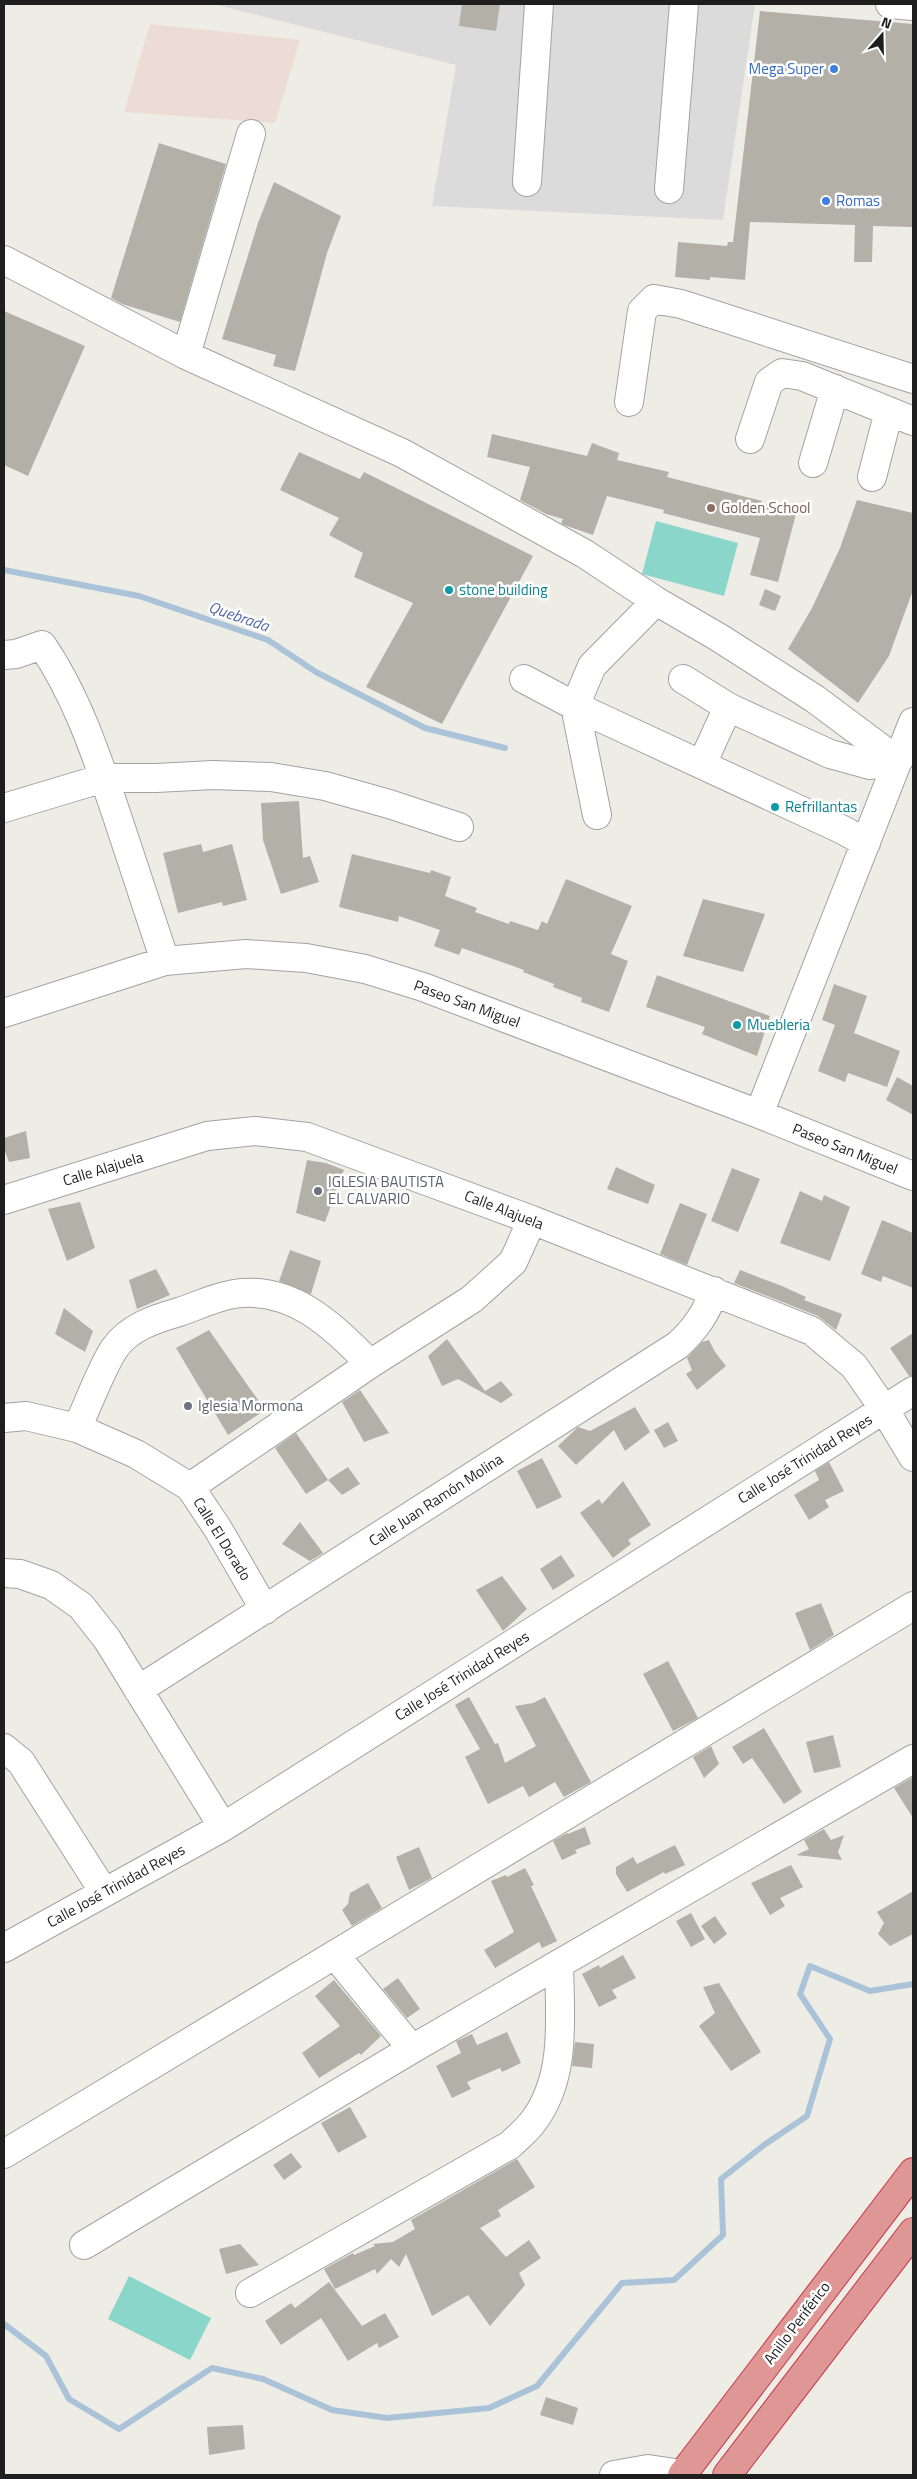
<svg xmlns="http://www.w3.org/2000/svg" width="917" height="2479" font-family="'Titillium Web',sans-serif">
<style>
.residential{fill:#dcdbdb}
.commercial{fill:#eddcd6}
.pitch{fill:#8bd6ca}
.lines{fill:none;stroke-linecap:round;stroke-linejoin:round}
.stream{stroke:#aac3d8;stroke-width:6}
.building{fill:#b3b0a8}
.minor-casing{stroke:#a2a2a2;stroke-width:30}
.highway-casing{stroke:#c93547;stroke-width:30}
.minor{stroke:#fff;stroke-width:28}
.highway{stroke:#de9794;stroke-width:28}
.shop-dot{fill:#3f7fe0;stroke:#fff;stroke-width:2}
.education-dot{fill:#8d6e63;stroke:#fff;stroke-width:2}
.culture-dot{fill:#0f9aa8;stroke:#fff;stroke-width:2}
.worship-dot{fill:#6b7280;stroke:#fff;stroke-width:2}
.labels{text-anchor:middle;stroke-width:5;stroke-linejoin:round;paint-order:stroke}
.shop-label{font-size:15px;fill:#366cbe;stroke:#fff;text-anchor:end}
.education-label{font-size:15px;fill:#785e54;stroke:#fff;text-anchor:start}
.culture-label{font-size:15px;fill:#0d838f;stroke:#fff;text-anchor:start}
.street-label{font-size:15px;fill:#1e1e1e;stroke:#fff}
.worship-label{font-size:15px;fill:#5b616d;stroke:#fff;text-anchor:start}
.water-label{font-size:16px;font-style:italic;fill:#546aa5;stroke:#fff}
</style>
<rect width="100%" height="100%" fill="#eeede5"/>
<path class="residential" d="M 193,4 L 755,4 L 723,220 L 432,206 L 456,65 L 213,4 Z"/>
<path class="commercial" d="M 150,24 L 300,40 L 275,123 L 124,112 Z"/>
<path class="pitch" d="M 656,521 L 738,543 L 724,596 L 642,574 Z
M 129,2276 L 211,2318 L 190,2360 L 108,2319 Z"/>
<g class="lines">
<path class="stream" d="M 4,570 L 139,596 L 268,640 L 316,672 L 425,728 L 505,748
M 4,2324 L 46,2356 L 69,2399 L 119,2429 L 212,2368 L 263,2379 L 332,2410 L 387,2418 L 489,2408 L 537,2386 L 622,2283 L 674,2280 L 723,2235 L 721,2179 L 764,2145 L 807,2116 L 830,2039 L 800,1994 L 810,1966 L 870,1991 L 913,1984"/>
</g>
<path class="building" d="M 462,4 L 500,4 L 496,31 L 459,26 Z
M 760,11 L 913,24 L 913,227 L 873,226 L 872,262 L 854,262 L 855,225 L 750,222 L 745,280 L 710,277 L 710,280 L 675,277 L 678,242 L 727,246 L 728,242 L 733,242 Z
M 159,143 L 226,164 L 180,322 L 122,304 L 111,298 Z
M 274,182 L 341,216 L 327,253 L 295,371 L 273,366 L 276,355 L 222,339 L 258,223 Z
M 4,311 L 85,346 L 28,476 L 4,465 Z
M 492,434 L 587,456 L 592,443 L 619,453 L 617,460 L 669,472 L 667,477 L 762,501 L 761,504 L 796,514 L 778,582 L 750,575 L 760,538 L 663,513 L 664,510 L 607,496 L 593,535 L 564,525 L 561,523 L 563,519 L 546,514 L 520,500 L 530,467 L 487,457 Z
M 299,452 L 360,479 L 364,472 L 533,556 L 442,724 L 366,687 L 413,603 L 354,577 L 363,553 L 329,535 L 339,518 L 280,490 Z
M 857,500 L 913,513 L 913,590 L 889,656 L 858,703 L 788,649 L 812,608 L 840,548 Z
M 765,589 L 781,596 L 775,611 L 759,605 Z
M 299,801 L 303,858 L 310,856 L 319,882 L 281,894 L 263,840 L 261,803 Z
M 201,844 L 203,852 L 232,844 L 247,900 L 223,906 L 222,902 L 178,913 L 163,853 Z
M 352,854 L 430,873 L 431,870 L 451,877 L 445,896 L 477,908 L 475,912 L 509,924 L 510,921 L 538,930 L 542,921 L 547,924 L 566,879 L 632,906 L 611,954 L 628,961 L 609,1012 L 581,1002 L 582,998 L 553,987 L 554,984 L 523,972 L 524,970 L 462,948 L 459,955 L 434,946 L 440,930 L 399,916 L 398,922 L 339,907 Z
M 703,899 L 765,914 L 743,972 L 683,956 Z
M 657,975 L 770,1016 L 757,1056 L 702,1034 L 705,1027 L 646,1007 Z
M 834,984 L 867,996 L 854,1033 L 900,1051 L 887,1087 L 848,1073 L 845,1082 L 818,1071 L 835,1025 L 822,1020 Z
M 897,1077 L 913,1086 L 913,1115 L 886,1100 Z
M 26,1131 L 30,1158 L 9,1162 L 4,1149 L 4,1138 Z
M 307,1160 L 326,1163 L 344,1170 L 325,1222 L 296,1213 Z
M 616,1167 L 655,1185 L 648,1204 L 607,1189 Z
M 732,1168 L 760,1179 L 738,1232 L 711,1221 Z
M 800,1191 L 822,1201 L 824,1195 L 850,1207 L 830,1261 L 780,1243 Z
M 80,1202 L 95,1248 L 67,1261 L 48,1209 Z
M 680,1203 L 707,1214 L 687,1265 L 660,1254 Z
M 882,1220 L 913,1233 L 913,1288 L 883,1276 L 881,1282 L 861,1274 Z
M 290,1250 L 321,1261 L 311,1294 L 279,1281 Z
M 156,1269 L 170,1295 L 137,1309 L 129,1280 Z
M 740,1270 L 782,1286 L 806,1297 L 804,1300 L 842,1314 L 836,1330 L 818,1316 L 734,1283 Z
M 64,1308 L 93,1331 L 85,1352 L 55,1334 Z
M 209,1330 L 265,1410 L 228,1435 L 176,1348 Z
M 913,1333 L 913,1376 L 909,1376 L 890,1348 Z
M 447,1339 L 485,1391 L 501,1381 L 513,1395 L 501,1403 L 458,1379 L 442,1386 L 428,1356 Z
M 709,1340 L 715,1352 L 726,1366 L 697,1390 L 686,1374 L 692,1370 L 687,1358 L 702,1342 Z
M 360,1390 L 389,1433 L 364,1442 L 342,1402 Z
M 635,1407 L 650,1432 L 625,1451 L 614,1430 L 576,1465 L 558,1446 L 578,1427 L 590,1431 Z
M 668,1422 L 678,1441 L 664,1448 L 654,1430 Z
M 296,1433 L 328,1480 L 306,1494 L 275,1448 Z
M 542,1458 L 562,1497 L 537,1509 L 517,1471 Z
M 829,1462 L 844,1491 L 825,1500 L 829,1507 L 809,1520 L 794,1495 L 819,1480 L 815,1471 Z
M 348,1467 L 360,1484 L 342,1495 L 328,1480 Z
M 623,1481 L 651,1525 L 628,1540 L 631,1544 L 613,1558 L 580,1513 L 599,1499 L 602,1504 Z
M 300,1522 L 323,1553 L 310,1561 L 282,1544 Z
M 561,1555 L 575,1576 L 553,1590 L 540,1569 Z
M 502,1576 L 527,1609 L 503,1631 L 476,1590 Z
M 821,1603 L 834,1635 L 810,1650 L 795,1613 Z
M 668,1661 L 698,1718 L 673,1731 L 643,1674 Z
M 469,1697 L 495,1744 L 498,1743 L 505,1763 L 536,1746 L 515,1706 L 533,1703 L 545,1697 L 591,1782 L 564,1797 L 555,1782 L 529,1797 L 523,1786 L 488,1804 L 465,1757 L 480,1749 L 455,1705 Z
M 764,1728 L 802,1792 L 784,1804 L 752,1758 L 743,1764 L 732,1747 Z
M 833,1735 L 841,1767 L 814,1773 L 806,1742 Z
M 711,1746 L 719,1764 L 704,1778 L 693,1757 Z
M 913,1777 L 913,1818 L 894,1788 Z
M 585,1827 L 591,1844 L 575,1850 L 577,1853 L 562,1860 L 553,1841 L 567,1833 L 568,1834 Z
M 824,1829 L 831,1840 L 844,1835 L 838,1852 L 842,1860 L 796,1855 L 809,1849 L 804,1840 Z
M 675,1845 L 685,1865 L 665,1874 L 664,1872 L 627,1892 L 616,1874 L 616,1867 L 633,1857 L 637,1864 Z
M 419,1847 L 432,1878 L 409,1890 L 396,1857 Z
M 791,1865 L 803,1887 L 780,1898 L 785,1906 L 770,1915 L 751,1883 Z
M 525,1868 L 534,1885 L 531,1886 L 557,1941 L 542,1948 L 539,1942 L 495,1968 L 484,1950 L 514,1932 L 491,1881 L 506,1875 L 507,1877 Z
M 368,1883 L 382,1908 L 352,1926 L 342,1910 L 348,1904 L 350,1893 Z
M 913,1891 L 913,1934 L 890,1946 L 878,1934 L 884,1923 L 877,1912 Z
M 691,1913 L 705,1939 L 691,1947 L 676,1921 Z
M 715,1916 L 727,1934 L 714,1944 L 701,1926 Z
M 623,1955 L 636,1978 L 612,1990 L 617,1998 L 599,2007 L 582,1974 L 599,1965 L 600,1968 Z
M 398,1978 L 420,2009 L 407,2018 L 383,1989 Z
M 334,1980 L 381,2036 L 361,2055 L 359,2053 L 319,2078 L 302,2053 L 340,2026 L 315,1996 Z
M 719,1983 L 761,2052 L 731,2071 L 699,2026 L 715,2013 L 703,1987 Z
M 507,2032 L 521,2063 L 502,2072 L 500,2068 L 467,2082 L 471,2089 L 452,2098 L 436,2066 L 461,2053 L 456,2041 L 461,2039 L 472,2034 L 477,2045 Z
M 575,2042 L 594,2044 L 592,2068 L 572,2066 Z
M 350,2107 L 367,2137 L 338,2153 L 321,2123 Z
M 291,2153 L 302,2167 L 284,2180 L 273,2165 Z
M 517,2159 L 535,2187 L 498,2210 L 501,2216 L 480,2228 L 506,2257 L 529,2240 L 541,2258 L 519,2273 L 525,2285 L 490,2326 L 468,2295 L 432,2316 L 406,2254 L 399,2267 L 391,2259 L 377,2274 L 375,2269 L 335,2289 L 324,2269 L 353,2253 L 354,2255 L 375,2246 L 373,2244 L 393,2242 L 415,2229 L 411,2220 Z
M 240,2244 L 259,2265 L 226,2274 L 219,2249 Z
M 329,2282 L 362,2326 L 385,2313 L 399,2337 L 379,2348 L 377,2343 L 348,2361 L 321,2318 L 281,2345 L 265,2321 L 291,2303 L 295,2308 Z
M 546,2397 L 578,2408 L 573,2425 L 540,2415 Z
M 243,2425 L 245,2449 L 209,2455 L 207,2427 Z"/>
<g class="lines">
<g class="minor-casing">
<path id="minor" d="M 890,4 L 913,6
M 527,182 L 539,4
M 669,189 L 684,4
M 4,260 L 186,355 L 402,453 L 585,554 L 656,601 L 718,637 L 815,699 L 898,761
M 186,355 L 251,134
M 629,402 L 642,311 L 654,299 L 681,304 L 913,379
M 750,439 L 769,382 L 782,373 L 802,376 L 913,421
M 813,463 L 835,389
M 872,477 L 889,411
M 4,655 L 16,654 L 42,645 C 77,696 97,757 117,816 C 133,864 149,913 165,961
M 524,679 L 575,706 L 843,830 L 866,843
M 683,679 L 728,707 L 830,754 L 870,765 L 898,761 L 904,752
M 702,764 L 728,707
M 4,808 L 104,778 L 156,778 L 213,775 L 271,777 L 325,786 L 389,804 L 459,827
M 597,815 L 575,706 L 592,666 L 656,601
M 4,1013 L 165,961 L 246,954 L 306,958 L 365,969 L 423,987 L 759,1114 L 913,1176
M 759,1114 L 913,722
M 4,1200 L 207,1136 L 255,1131 L 307,1137 L 532,1220 L 812,1331 L 854,1366 L 884,1409 L 913,1457
M 4,1418 L 26,1416 L 77,1428 L 136,1454 L 190,1487 L 218,1529 L 265,1610
M 77,1428 C 88,1405 101,1369 114,1349 C 129,1327 155,1319 179,1312 C 197,1306 215,1297 234,1294 C 291,1285 334,1326 370,1364
M 190,1487 L 370,1364 L 472,1299 L 513,1262 L 532,1220
M 4,1573 L 20,1574 L 51,1585 L 81,1606 L 107,1639 L 223,1827
M 138,1690 L 678,1345 C 695,1329 706,1314 714,1291
M 4,1748 L 21,1762 L 104,1892
M 4,1948 L 223,1827 L 913,1391
M 335,1955 L 412,2049
M 4,2154 L 913,1606
M 84,2245 L 412,2049 L 913,1759
M 250,2293 L 510,2145 C 517,2138 526,2131 532,2123 C 567,2079 560,2018 559,1965
M 614,2475 L 648,2469 L 682,2474"/>
</g>
<g class="highway-casing">
<path id="highway" d="M 682,2475 L 913,2172
M 727,2475 L 913,2232"/>
</g>
<use href="#minor" class="minor"/>
<use href="#highway" class="highway"/>
</g>
<g class="shop-dot">
<circle cx="834" cy="69" r="5"/>
<circle cx="826" cy="201" r="5"/>
</g>
<circle class="education-dot" cx="711" cy="508" r="5"/>
<g class="culture-dot">
<circle cx="449" cy="590" r="5"/>
<circle cx="775" cy="807" r="5"/>
<circle cx="737" cy="1025" r="5"/>
</g>
<g class="worship-dot">
<circle cx="318" cy="1191" r="5"/>
<circle cx="188" cy="1406" r="5"/>
</g>
<g class="labels">
<g class="shop-label">
<text x="824" y="74">Mega Super</text>
<text x="836" y="206" text-anchor="start">Romas</text>
</g>
<g class="education-label">
<text x="721" y="513">Golden School</text>
</g>
<g class="culture-label">
<text x="459" y="595">stone building</text>
<text x="785" y="812">Refrillantas</text>
<text x="747" y="1030">Muebleria</text>
</g>
<g class="street-label">
<text transform="translate(467 1004) rotate(20)" y="5">Paseo San Miguel</text>
<text transform="translate(845 1149) rotate(22)" y="5">Paseo San Miguel</text>
<text transform="translate(103 1169) rotate(-17)" y="5">Calle Alajuela</text>
<text transform="translate(504 1210) rotate(21)" y="5">Calle Alajuela</text>
<text transform="translate(805 1459) rotate(-32)" y="5">Calle José Trinidad Reyes</text>
<text transform="translate(436 1500) rotate(-33)" y="5">Calle Juan Ramón Molina</text>
<text transform="translate(222 1539) rotate(58)" y="5">Calle El Dorado</text>
<text transform="translate(462 1676) rotate(-32)" y="5">Calle José Trinidad Reyes</text>
<text transform="translate(116 1886) rotate(-29)" y="5">Calle José Trinidad Reyes</text>
<text transform="translate(797 2323) rotate(-53)" y="5">Anillo Periférico</text>
</g>
<g class="worship-label">
<text x="328" y="1187">IGLESIA BAUTISTA<tspan x="328" dy="17">EL CALVARIO</tspan></text>
<text x="198" y="1411">Iglesia Mormona</text>
</g>
<g class="water-label">
<text transform="translate(239 616) rotate(19)" y="6">Quebrada</text>
</g>
</g>
<rect width="917" height="2479" fill="none" stroke="#1e1e1e" stroke-width="10"/>
<g transform="translate(882 35) rotate(20)" stroke="#ffffff" stroke-width="4" paint-order="stroke">
<path d="M0-4L9 19L0 12L-9 19Z" fill="#1e1e1e"/>
<text y="-8" font-size="14" font-weight="bold" text-anchor="middle" fill="#1e1e1e">N</text>
</g>
</svg>
